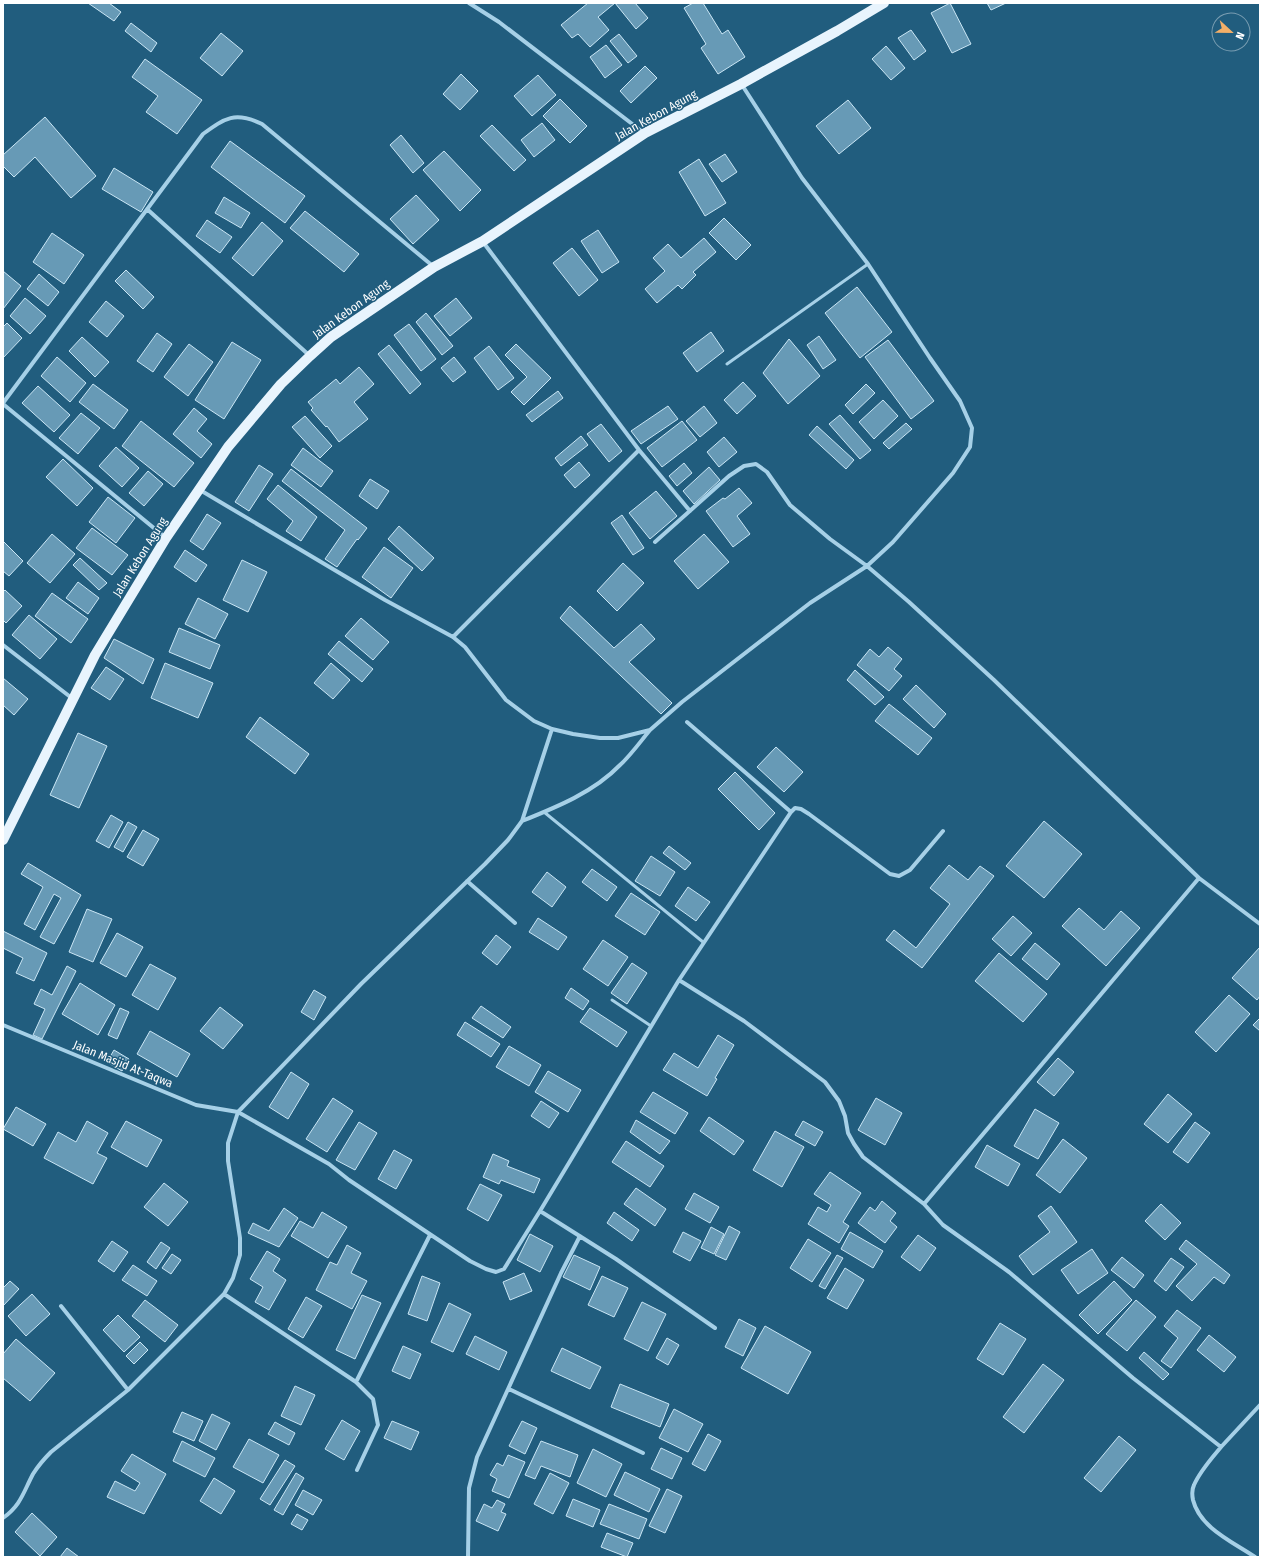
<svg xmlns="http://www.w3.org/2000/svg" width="1263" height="1560" font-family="'Fira Sans Condensed',sans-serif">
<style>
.building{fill:#679ab6;stroke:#cae6f5}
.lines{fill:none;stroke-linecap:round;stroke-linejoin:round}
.lane{stroke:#a6d0e7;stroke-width:3}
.street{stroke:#a6d0e7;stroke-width:4}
.primary{stroke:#e8f4fd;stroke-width:10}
.labels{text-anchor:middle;stroke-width:3;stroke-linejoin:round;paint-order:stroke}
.street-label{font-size:12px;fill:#fff;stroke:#215d7e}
</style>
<rect width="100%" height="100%" fill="#215d7e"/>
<path class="building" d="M 88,3 L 109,3 L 121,12 L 114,21 Z
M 588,3 L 635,3 L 648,18 L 636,29 L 615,3 L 598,17 L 609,30 L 590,47 L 578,34 L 572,38 L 561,25 Z
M 693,3 L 703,3 L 722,34 L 728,30 L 745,57 L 718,74 L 701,48 L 706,44 L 684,8 Z
M 950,3 L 971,44 L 952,53 L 931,13 Z
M 987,3 L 1006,3 L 991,10 Z
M 131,23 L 157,43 L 151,52 L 125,31 Z
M 911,30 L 926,51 L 914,60 L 898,38 Z
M 221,33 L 243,51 L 222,76 L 200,58 Z
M 619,34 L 637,56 L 628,63 L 610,41 Z
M 606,45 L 622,65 L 605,78 L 590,57 Z
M 886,46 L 905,68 L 891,80 L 872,59 Z
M 145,59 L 202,100 L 177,134 L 146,112 L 158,96 L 132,77 Z
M 645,66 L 657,78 L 631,103 L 620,91 Z
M 461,74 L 478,91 L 460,110 L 443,94 Z
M 538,75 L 556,95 L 532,116 L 514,96 Z
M 560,99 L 587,126 L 570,143 L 543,116 Z
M 848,100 L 871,128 L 839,154 L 816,126 Z
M 45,117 L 96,176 L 71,198 L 35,157 L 14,177 L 3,166 L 3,155 Z
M 542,123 L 555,140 L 534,157 L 521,140 Z
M 492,125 L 526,160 L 514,171 L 480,136 Z
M 401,135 L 424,163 L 413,173 L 390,145 Z
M 230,141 L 305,196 L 285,223 L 211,167 Z
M 444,151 L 481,190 L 460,211 L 423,170 Z
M 725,154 L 737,172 L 722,182 L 709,164 Z
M 699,159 L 726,203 L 705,216 L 679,172 Z
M 114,168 L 153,192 L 141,212 L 102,189 Z
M 416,195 L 439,220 L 413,244 L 390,219 Z
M 224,197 L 250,213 L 241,228 L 215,213 Z
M 305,211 L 359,254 L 344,272 L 290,228 Z
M 724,218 L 751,245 L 736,260 L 709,233 Z
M 207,220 L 232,237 L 220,253 L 196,236 Z
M 262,222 L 283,241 L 253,276 L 232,258 Z
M 598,230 L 619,262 L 602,273 L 581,241 Z
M 52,233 L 84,255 L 64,284 L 33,262 Z
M 704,238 L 716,252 L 693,272 L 696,275 L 682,289 L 678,285 L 657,303 L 645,289 L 665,271 L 653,258 L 668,244 L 681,258 Z
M 572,248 L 598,280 L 579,296 L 553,263 Z
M 126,270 L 154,297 L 143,309 L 115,281 Z
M 3,271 L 21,286 L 3,309 Z
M 39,274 L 59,292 L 48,306 L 27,289 Z
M 857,287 L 892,332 L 860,358 L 825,313 Z
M 25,298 L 46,316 L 30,334 L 10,316 Z
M 456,298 L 472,318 L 450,336 L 434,316 Z
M 106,301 L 124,316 L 107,337 L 89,322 Z
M 426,313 L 453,346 L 442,355 L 416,322 Z
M 7,323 L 22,338 L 3,358 L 3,327 Z
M 409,324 L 436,359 L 421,371 L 394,335 Z
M 711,332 L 724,351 L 697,372 L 683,353 Z
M 157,333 L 172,344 L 153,372 L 137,361 Z
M 819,336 L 836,360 L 823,369 L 807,345 Z
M 82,337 L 109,362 L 95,377 L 69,351 Z
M 789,339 L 820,376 L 788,404 L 763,373 Z
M 888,340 L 934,401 L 911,419 L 865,357 Z
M 232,342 L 261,360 L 224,419 L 195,400 Z
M 189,344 L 213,362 L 188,396 L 164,377 Z
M 516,344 L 551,378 L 524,405 L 511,392 L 527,377 L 505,355 Z
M 389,345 L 421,384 L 410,394 L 378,354 Z
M 489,346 L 514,378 L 498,390 L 474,358 Z
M 57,357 L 86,383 L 70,402 L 41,376 Z
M 454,357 L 466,372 L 453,382 L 441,368 Z
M 359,367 L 374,384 L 354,402 L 368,419 L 339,442 L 327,426 L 326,427 L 311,410 L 313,408 L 308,402 L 336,379 L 340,384 Z
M 743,382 L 756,396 L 737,414 L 724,400 Z
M 93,384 L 128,410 L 114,429 L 79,402 Z
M 866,384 L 875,393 L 853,414 L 845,405 Z
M 38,386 L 70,415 L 54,432 L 22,403 Z
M 558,391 L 563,398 L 532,422 L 526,415 Z
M 883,400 L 898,416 L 874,439 L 859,422 Z
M 668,406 L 678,419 L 641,444 L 631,431 Z
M 704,406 L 717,423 L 700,437 L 686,421 Z
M 194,408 L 207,419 L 197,431 L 212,444 L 201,458 L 173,434 Z
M 81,413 L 100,428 L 78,454 L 59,438 Z
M 840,415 L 871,450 L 860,459 L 829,424 Z
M 305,416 L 332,446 L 320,458 L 292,427 Z
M 141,421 L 194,463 L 174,487 L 122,446 Z
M 682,421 L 697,440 L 662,467 L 647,448 Z
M 906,423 L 912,429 L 889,449 L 883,443 Z
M 601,424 L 622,451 L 609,462 L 587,434 Z
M 817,426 L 854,460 L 846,469 L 809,435 Z
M 581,436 L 588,445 L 561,466 L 555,458 Z
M 724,437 L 737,452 L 719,467 L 707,452 Z
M 116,447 L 139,468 L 122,487 L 99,466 Z
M 303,448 L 333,471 L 321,487 L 291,465 Z
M 63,459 L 93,488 L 77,506 L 46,477 Z
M 579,462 L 590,475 L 575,488 L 564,475 Z
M 684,463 L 692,473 L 677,486 L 669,476 Z
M 259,465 L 273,474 L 249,511 L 235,502 Z
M 709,467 L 720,480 L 694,504 L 683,491 Z
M 291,469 L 367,528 L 358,540 L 357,539 L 337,567 L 325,559 L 345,530 L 282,481 Z
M 148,471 L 163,484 L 144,506 L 129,493 Z
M 370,479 L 389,491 L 377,509 L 359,496 Z
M 278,485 L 317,517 L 301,541 L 286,531 L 293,521 L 267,499 Z
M 739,488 L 752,503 L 737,516 L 750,534 L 733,547 L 706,511 L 723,498 L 725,499 Z
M 656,491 L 677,516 L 650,539 L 629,513 Z
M 108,497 L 135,518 L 116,543 L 89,522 Z
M 207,514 L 221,523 L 203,550 L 190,541 Z
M 622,515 L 644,548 L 633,555 L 611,523 Z
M 399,526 L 434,558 L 422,571 L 388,539 Z
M 92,528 L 128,555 L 112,575 L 76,548 Z
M 52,534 L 75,554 L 50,583 L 27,563 Z
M 704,534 L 729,562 L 698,589 L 674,561 Z
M 3,541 L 23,561 L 9,576 L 3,571 Z
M 384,547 L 413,568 L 391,598 L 362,577 Z
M 185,550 L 207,565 L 196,582 L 174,567 Z
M 80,558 L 107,583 L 99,590 L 73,565 Z
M 242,560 L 267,572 L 248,612 L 223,600 Z
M 623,563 L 644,583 L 617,611 L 597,591 Z
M 78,582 L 99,598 L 88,614 L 66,598 Z
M 5,590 L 22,606 L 6,623 L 3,620 L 3,592 Z
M 52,593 L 88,619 L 71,643 L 35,616 Z
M 198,598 L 228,614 L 215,639 L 185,624 Z
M 570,606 L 614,648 L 641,624 L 655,639 L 629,662 L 672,703 L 661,714 L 560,618 Z
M 29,615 L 57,639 L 40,659 L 12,635 Z
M 361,618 L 389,642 L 373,660 L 345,636 Z
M 179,628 L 220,645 L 210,669 L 169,652 Z
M 114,639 L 154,659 L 143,684 L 104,658 Z
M 339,641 L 373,669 L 362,682 L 328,654 Z
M 888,647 L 902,659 L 894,669 L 902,676 L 889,691 L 857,665 L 870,649 L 879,657 Z
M 165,663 L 213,683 L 198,718 L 151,698 Z
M 331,663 L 350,680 L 333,699 L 314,683 Z
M 106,667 L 124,679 L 110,700 L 91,688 Z
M 855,670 L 884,697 L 875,705 L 847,680 Z
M 3,678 L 28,699 L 14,715 L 3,705 Z
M 916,685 L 946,714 L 934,728 L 903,699 Z
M 889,704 L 932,738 L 918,755 L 875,721 Z
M 260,717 L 309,754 L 295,774 L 246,737 Z
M 78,733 L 107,746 L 79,808 L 50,795 Z
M 776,747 L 803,772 L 784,792 L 757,767 Z
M 735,772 L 775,813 L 759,830 L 718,789 Z
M 111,815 L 123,822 L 109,848 L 96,841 Z
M 1044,821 L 1082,854 L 1044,898 L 1006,866 Z
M 128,822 L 137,827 L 123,852 L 114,847 Z
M 143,830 L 159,839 L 143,866 L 127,857 Z
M 669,846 L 691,863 L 685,870 L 663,853 Z
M 651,856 L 675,872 L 660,896 L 635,881 Z
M 28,863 L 81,895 L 54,944 L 40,937 L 61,898 L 54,894 L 35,930 L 24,924 L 43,887 L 21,874 Z
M 949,865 L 968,880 L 980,866 L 994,876 L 922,968 L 886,940 L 894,930 L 916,948 L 950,904 L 930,888 Z
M 592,869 L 617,887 L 607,901 L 582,882 Z
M 547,872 L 566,887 L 552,907 L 532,892 Z
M 688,887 L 710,902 L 696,921 L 675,906 Z
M 631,893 L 660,912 L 645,935 L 615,916 Z
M 1079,908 L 1104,930 L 1121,911 L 1140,928 L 1106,966 L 1062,926 Z
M 87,909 L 112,919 L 93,962 L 69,952 Z
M 1013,916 L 1032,933 L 1011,956 L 992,939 Z
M 538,918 L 567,937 L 558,950 L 529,932 Z
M 3,931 L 47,953 L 34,981 L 16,973 L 23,958 L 3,948 Z
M 117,933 L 143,947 L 126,977 L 100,963 Z
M 496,935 L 511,947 L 497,965 L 482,953 Z
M 603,940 L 628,957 L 608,986 L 583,969 Z
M 1035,943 L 1060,964 L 1047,980 L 1022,959 Z
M 1260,947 L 1260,996 L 1257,1000 L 1232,978 Z
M 999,953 L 1047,994 L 1023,1022 L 975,981 Z
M 632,963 L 647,973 L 627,1004 L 611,993 Z
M 150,964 L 176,978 L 158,1010 L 132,995 Z
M 67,966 L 76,971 L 42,1039 L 33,1035 L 45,1009 L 34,1004 L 41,989 L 52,995 Z
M 80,983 L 115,1005 L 98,1035 L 62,1014 Z
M 571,988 L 589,1001 L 583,1010 L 565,998 Z
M 314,990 L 326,997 L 314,1020 L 301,1012 Z
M 1229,995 L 1250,1014 L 1216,1052 L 1195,1032 Z
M 481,1006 L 511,1027 L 503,1038 L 472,1018 Z
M 220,1007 L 243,1025 L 223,1049 L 200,1031 Z
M 120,1008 L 129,1012 L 117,1039 L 108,1035 Z
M 590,1008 L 627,1032 L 617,1047 L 580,1022 Z
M 1260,1018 L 1260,1031 L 1253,1025 Z
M 465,1022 L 500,1044 L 491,1057 L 457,1035 Z
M 150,1031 L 190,1054 L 177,1077 L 137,1054 Z
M 718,1035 L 734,1045 L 715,1078 L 717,1079 L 707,1096 L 663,1070 L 674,1053 L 698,1068 Z
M 509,1046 L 541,1065 L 529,1086 L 496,1067 Z
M 114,1050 L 129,1059 L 122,1071 L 107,1062 Z
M 1058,1058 L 1074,1072 L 1054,1096 L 1037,1082 Z
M 548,1071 L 581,1090 L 568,1112 L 535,1092 Z
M 291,1072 L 309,1084 L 288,1119 L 269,1107 Z
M 653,1092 L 688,1113 L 675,1134 L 640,1112 Z
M 1168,1094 L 1192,1114 L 1168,1143 L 1144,1124 Z
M 333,1098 L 353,1111 L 327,1152 L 306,1139 Z
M 876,1098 L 902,1113 L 885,1145 L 858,1130 Z
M 541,1101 L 559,1113 L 549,1128 L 531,1116 Z
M 16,1107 L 46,1124 L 33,1146 L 3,1129 Z
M 1035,1109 L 1059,1123 L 1038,1159 L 1014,1146 Z
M 709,1117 L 744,1141 L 734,1155 L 700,1131 Z
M 636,1120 L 670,1141 L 660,1154 L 630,1132 Z
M 87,1121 L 108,1133 L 97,1153 L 107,1158 L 93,1184 L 44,1158 L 58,1132 L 76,1142 Z
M 126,1121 L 162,1140 L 147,1167 L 111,1147 Z
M 803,1121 L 823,1132 L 815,1146 L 795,1135 Z
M 359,1122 L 377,1133 L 355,1170 L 336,1160 Z
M 1195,1122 L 1210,1133 L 1188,1163 L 1173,1152 Z
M 775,1131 L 804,1147 L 782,1187 L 753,1170 Z
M 1063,1139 L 1087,1158 L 1060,1193 L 1036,1175 Z
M 626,1141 L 664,1166 L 650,1187 L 612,1162 Z
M 987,1145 L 1020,1164 L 1008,1186 L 975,1167 Z
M 394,1150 L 412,1160 L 396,1189 L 378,1179 Z
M 493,1154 L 509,1161 L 507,1166 L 540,1179 L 534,1193 L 501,1180 L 499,1184 L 483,1177 Z
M 830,1172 L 861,1193 L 843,1222 L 849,1226 L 839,1243 L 808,1224 L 818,1207 L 827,1212 L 831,1205 L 814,1194 Z
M 164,1183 L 188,1202 L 168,1226 L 144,1207 Z
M 480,1184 L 502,1195 L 488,1221 L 467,1209 Z
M 636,1188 L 666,1209 L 655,1226 L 624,1204 Z
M 694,1193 L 719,1207 L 710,1223 L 685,1209 Z
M 882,1201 L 896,1213 L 890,1221 L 897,1227 L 885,1243 L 858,1223 L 870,1207 L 875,1211 Z
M 1161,1204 L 1181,1223 L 1165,1240 L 1145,1221 Z
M 1051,1206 L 1077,1242 L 1033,1275 L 1019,1256 L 1050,1232 L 1038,1216 Z
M 284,1208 L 298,1218 L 279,1247 L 248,1233 L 253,1223 L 269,1231 Z
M 322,1212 L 347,1227 L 328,1258 L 291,1236 L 300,1221 L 313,1228 Z
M 614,1212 L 639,1230 L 632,1241 L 607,1223 Z
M 729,1226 L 740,1232 L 726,1260 L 715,1255 Z
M 711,1227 L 724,1234 L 714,1254 L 701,1248 Z
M 683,1232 L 701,1241 L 690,1261 L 673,1252 Z
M 850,1232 L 883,1251 L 873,1268 L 841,1249 Z
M 530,1234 L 553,1246 L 540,1272 L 517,1260 Z
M 918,1235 L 936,1248 L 920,1271 L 901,1257 Z
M 808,1239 L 831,1253 L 812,1282 L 790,1268 Z
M 1186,1240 L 1230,1275 L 1224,1284 L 1214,1277 L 1192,1301 L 1176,1286 L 1197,1264 L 1179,1249 Z
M 112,1241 L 128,1252 L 114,1272 L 98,1261 Z
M 161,1242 L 170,1248 L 156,1269 L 147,1262 Z
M 347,1245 L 361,1253 L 351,1273 L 367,1281 L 352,1309 L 316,1290 L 330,1262 L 337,1265 Z
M 1092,1249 L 1108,1273 L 1078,1294 L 1061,1270 Z
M 267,1251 L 280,1259 L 273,1271 L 286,1280 L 269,1310 L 255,1302 L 263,1287 L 250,1279 Z
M 172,1254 L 181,1260 L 171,1274 L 162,1268 Z
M 574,1255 L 600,1267 L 590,1290 L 563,1277 Z
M 837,1255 L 843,1258 L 825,1289 L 819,1286 Z
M 1122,1257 L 1144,1275 L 1134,1288 L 1111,1270 Z
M 1171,1258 L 1184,1267 L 1166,1291 L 1154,1281 Z
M 133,1265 L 157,1281 L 147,1296 L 122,1280 Z
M 845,1268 L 864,1280 L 847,1309 L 827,1298 Z
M 524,1273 L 532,1291 L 510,1300 L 503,1282 Z
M 422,1276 L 440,1283 L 427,1321 L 408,1314 Z
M 602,1276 L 628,1288 L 614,1317 L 588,1305 Z
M 10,1281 L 19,1289 L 3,1306 L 3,1288 Z
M 1114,1281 L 1132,1300 L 1098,1334 L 1079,1315 Z
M 32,1294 L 50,1314 L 26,1336 L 8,1316 Z
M 362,1295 L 381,1303 L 355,1359 L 336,1350 Z
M 306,1297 L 322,1306 L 303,1338 L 288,1329 Z
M 145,1300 L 178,1325 L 165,1342 L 132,1316 Z
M 1136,1300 L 1156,1317 L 1127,1351 L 1106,1334 Z
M 642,1302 L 666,1314 L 648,1351 L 624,1339 Z
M 449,1303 L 471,1314 L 453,1352 L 431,1342 Z
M 1177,1310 L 1201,1328 L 1171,1368 L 1161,1361 L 1178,1338 L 1164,1326 Z
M 118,1315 L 140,1337 L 124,1352 L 103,1330 Z
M 739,1319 L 756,1328 L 743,1356 L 725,1347 Z
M 1000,1323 L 1026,1339 L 1003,1375 L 977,1359 Z
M 765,1326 L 811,1352 L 788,1394 L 741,1368 Z
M 1209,1335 L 1236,1357 L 1224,1372 L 1197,1350 Z
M 475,1336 L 507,1352 L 499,1370 L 466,1354 Z
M 667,1338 L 679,1345 L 668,1365 L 656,1358 Z
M 16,1339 L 55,1373 L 30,1401 L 3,1378 L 3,1354 Z
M 140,1342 L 148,1350 L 134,1364 L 126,1356 Z
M 403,1346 L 421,1354 L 410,1379 L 392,1371 Z
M 562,1348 L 601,1367 L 590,1389 L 551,1371 Z
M 1144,1352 L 1169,1374 L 1163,1380 L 1139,1358 Z
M 1043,1364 L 1064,1380 L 1024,1433 L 1003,1417 Z
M 620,1384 L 669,1404 L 660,1427 L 611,1407 Z
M 295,1386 L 315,1395 L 301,1425 L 281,1416 Z
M 674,1409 L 703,1424 L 688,1452 L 659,1438 Z
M 182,1412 L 203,1421 L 194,1441 L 173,1432 Z
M 212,1414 L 230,1423 L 216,1450 L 199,1441 Z
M 342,1420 L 360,1431 L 344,1460 L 325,1449 Z
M 392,1421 L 419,1432 L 411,1450 L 384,1438 Z
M 522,1421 L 537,1428 L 525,1454 L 509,1446 Z
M 275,1422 L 295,1433 L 289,1445 L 268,1434 Z
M 708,1434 L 721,1441 L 705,1471 L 692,1464 Z
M 1119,1436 L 1136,1450 L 1101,1492 L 1084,1478 Z
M 249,1439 L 279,1455 L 263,1483 L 233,1467 Z
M 182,1441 L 215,1458 L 205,1477 L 173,1461 Z
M 541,1441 L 578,1455 L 570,1477 L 541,1466 L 535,1479 L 525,1475 Z
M 661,1448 L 682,1458 L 672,1479 L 651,1469 Z
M 593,1449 L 622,1464 L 606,1497 L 577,1483 Z
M 132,1454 L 166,1474 L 144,1514 L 107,1497 L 115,1481 L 135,1491 L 140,1483 L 121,1471 Z
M 508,1455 L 525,1462 L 509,1498 L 492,1491 L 497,1479 L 490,1475 L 497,1463 L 503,1466 Z
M 285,1460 L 295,1466 L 270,1505 L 260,1499 Z
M 625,1472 L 660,1489 L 649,1512 L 614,1495 Z
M 296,1473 L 304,1478 L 283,1515 L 274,1510 Z
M 550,1473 L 569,1483 L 553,1514 L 534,1504 Z
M 214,1478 L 235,1491 L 221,1514 L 200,1501 Z
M 667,1489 L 682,1496 L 665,1533 L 649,1526 Z
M 303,1490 L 322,1500 L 313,1515 L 295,1505 Z
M 573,1499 L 600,1510 L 593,1527 L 566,1516 Z
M 497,1500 L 505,1504 L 501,1512 L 506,1514 L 498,1531 L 476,1521 L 484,1504 L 492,1508 Z
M 609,1504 L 647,1519 L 639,1539 L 600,1524 Z
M 32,1513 L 57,1537 L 40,1556 L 15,1532 Z
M 297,1514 L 308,1520 L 302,1530 L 291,1524 Z
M 607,1533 L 633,1543 L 627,1557 L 601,1547 Z
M 67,1548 L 79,1557 L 60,1557 Z"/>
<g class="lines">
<path class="lane" d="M 727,364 L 868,264
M 544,812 L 703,942
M 612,1000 L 651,1026"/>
<path class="street" d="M 469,3 L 499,22 L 644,133
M 742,85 L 802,178 L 868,264 L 930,358 L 960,401 L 972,428 L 970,447 L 953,473 L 893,542 L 867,566 L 909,602 L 994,680 L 1199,878 L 1260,924
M 147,209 L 310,356
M 483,242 L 639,450 L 690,511
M 3,403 L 203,134 C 225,118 235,111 262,124 L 434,267
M 3,404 L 166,538
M 200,490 L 385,600 L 453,637 L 465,647 L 506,700 L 534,721 L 552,729
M 453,637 L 639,450
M 3,645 L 73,699
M 687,722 L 791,812
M 522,821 C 557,807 594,792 620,765 C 631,755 640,742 650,730
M 467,881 L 515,923
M 679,980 L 791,812 L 795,808 L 801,809 L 809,814 L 890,874 L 899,876 L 910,870 L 943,831
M 3,1025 L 196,1105 L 238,1112 L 329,1164 L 349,1180 L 470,1261 L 486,1269 L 496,1272 L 504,1269 L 540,1211 L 679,980 L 744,1021 L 825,1082 L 839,1101 L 845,1116 L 848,1133 L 854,1144 L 863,1157 L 924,1204 L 943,1225 L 1009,1272 L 1133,1378 L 1221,1447 C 1211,1459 1200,1471 1194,1485 C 1192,1489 1192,1495 1193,1500 C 1200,1528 1233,1542 1255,1557
M 924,1204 L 1199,878
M 540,1211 L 616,1259 L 715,1328
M 224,1294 L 356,1382 L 373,1399 L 378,1425 L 357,1470
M 61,1306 L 128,1390
M 356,1382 L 430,1235
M 509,1389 L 643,1453
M 1221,1447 L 1260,1405
M 3,1518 C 21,1505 23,1493 33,1474 C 38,1466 44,1459 51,1452 L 128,1390 L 224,1294 L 233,1278 L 240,1255 L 240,1238 L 228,1161 L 228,1143 L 238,1112 L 361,984 L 485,864 L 508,840 L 522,821 L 552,729 L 573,734 L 600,738 L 618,738 L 650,730 L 682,702 L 810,603 L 867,566 L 830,539 L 790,505 L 767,472 L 756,464 L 744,466 L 729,476 L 655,542
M 468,1557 L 469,1488 L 477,1457 L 561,1273 L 580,1236"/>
<path class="primary" d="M 3,840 L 95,655 L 166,538 L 228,447 L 281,384 L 310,356 L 331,337 L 434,267 L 483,241 L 645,133 L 741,84 L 837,31 L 884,3"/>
</g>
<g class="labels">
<g class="street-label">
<text transform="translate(656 115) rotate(-29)" y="4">Jalan Kebon Agung</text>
<text transform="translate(351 309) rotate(-36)" y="4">Jalan Kebon Agung</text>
<text transform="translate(140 557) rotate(-58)" y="4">Jalan Kebon Agung</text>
<text transform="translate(123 1064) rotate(22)" y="4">Jalan Masjid At-Taqwa</text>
</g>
</g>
<rect width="1263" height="1560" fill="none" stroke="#ffffff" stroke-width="8"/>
<g transform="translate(1231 32) rotate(112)"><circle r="19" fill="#215d7e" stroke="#7a9eb2"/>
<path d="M0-3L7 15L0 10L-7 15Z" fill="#f3af68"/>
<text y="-6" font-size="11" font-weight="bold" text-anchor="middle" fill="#ffffff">N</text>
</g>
</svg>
